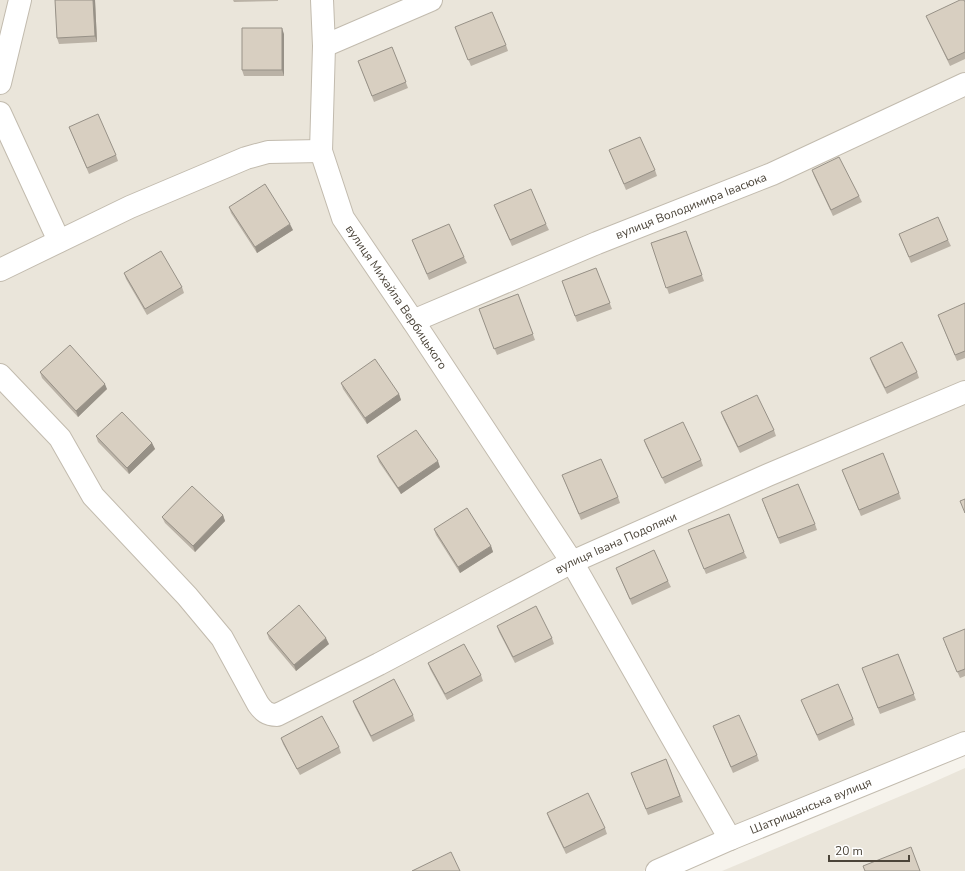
<svg xmlns="http://www.w3.org/2000/svg" width="965" height="871" font-family="'Nunito Sans',sans-serif">
<style>
.residential{fill:#eae5da}
.lines{fill:none;stroke-linecap:round;stroke-linejoin:round}
.minor-casing{stroke:#c2bbae;stroke-width:24}
.minor{stroke:#fff;stroke-width:22}
.wall{fill:#bab2a6}
.shaded-wall{fill:#979187}
.building{fill:#d8cfc1;stroke:#979187}
.labels{text-anchor:middle;stroke-width:3.5;stroke-linejoin:round;paint-order:stroke}
.street-label{font-size:12px;fill:#4b4439;stroke:#fff}
</style>
<rect width="100%" height="100%" fill="#f6f3ec"/>
<path class="residential" d="M 0,0 L 965,0 L 965,734 L 643,871 L 0,871 Z
M 965,768 L 965,871 L 722,871 L 927,785 Z"/>
<g class="lines">
<g class="minor-casing">
<g id="minor">
<path id="s1" d="M 322,0 L 324,46 L 321,151 L 343,218 L 413,321 L 572,562 L 730,839"/>
<path d="M 324,46 L 431,0"/>
<path d="M 0,83 L 20,0"/>
<path d="M 0,113 L 59,241"/>
<path d="M 0,270 L 130,207 L 246,158 L 268,152 L 321,151"/>
<path id="s2" d="M 413,321 L 597,243 L 772,174 L 965,84"/>
<path id="s3" d="M 0,375 L 60,438 L 93,496 L 187,596 L 222,638 L 258,704 C 263,711 267,715 277,715 L 379,664 L 572,562 L 768,475 L 965,392"/>
<path id="s4" d="M 657,871 L 730,839 L 965,743"/>
</g>
</g>
<use href="#minor" class="minor"/>
</g>
<path class="wall" d="M 55,0 L 95,0 L 97,42 L 59,44 L 57,38 Z
M 233,0 L 278,0 L 278,1 L 234,2 Z
M 965,2 L 965,59 L 950,66 L 929,22 L 926,16 Z
M 455,27 L 506,45 L 508,51 L 471,66 Z
M 284,34 L 284,76 L 244,76 L 242,70 Z
M 392,47 L 408,88 L 374,102 L 358,61 Z
M 69,127 L 116,155 L 118,161 L 89,174 Z
M 609,150 L 655,170 L 657,176 L 626,190 Z
M 812,170 L 859,196 L 862,202 L 833,216 L 814,176 Z
M 494,205 L 546,224 L 549,230 L 512,246 Z
M 229,207 L 293,230 L 257,253 L 231,213 Z
M 686,231 L 704,281 L 669,294 L 651,243 Z
M 899,234 L 948,240 L 951,246 L 911,263 Z
M 412,240 L 464,257 L 467,263 L 429,280 Z
M 596,268 L 612,309 L 577,322 L 562,281 Z
M 124,273 L 182,287 L 184,293 L 147,315 L 126,279 Z
M 518,294 L 535,340 L 497,355 L 479,309 Z
M 965,303 L 965,358 L 957,361 L 938,315 Z
M 870,358 L 917,372 L 919,378 L 887,394 L 872,364 Z
M 40,372 L 107,389 L 78,417 L 42,378 Z
M 341,383 L 399,394 L 401,400 L 367,424 L 343,389 Z
M 721,412 L 774,430 L 776,436 L 740,453 L 723,418 Z
M 96,436 L 152,443 L 155,449 L 129,474 L 98,442 Z
M 644,440 L 701,460 L 703,466 L 665,484 L 646,446 Z
M 377,456 L 440,467 L 401,494 L 379,462 Z
M 842,470 L 899,493 L 901,499 L 861,516 Z
M 562,475 L 618,497 L 620,503 L 581,520 Z
M 764,505 L 815,524 L 817,530 L 780,544 Z
M 223,515 L 225,521 L 195,552 L 165,523 L 162,517 Z
M 434,529 L 491,546 L 493,552 L 460,573 L 436,535 Z
M 688,530 L 744,552 L 747,558 L 706,574 Z
M 616,568 L 668,581 L 671,587 L 632,605 Z
M 497,626 L 552,638 L 554,644 L 515,663 L 499,632 Z
M 965,629 L 965,676 L 960,678 L 945,644 Z
M 267,633 L 329,644 L 296,671 L 269,639 Z
M 898,654 L 916,700 L 880,714 L 862,668 Z
M 428,663 L 481,675 L 483,681 L 447,700 L 430,669 Z
M 801,700 L 853,719 L 855,725 L 819,741 Z
M 353,701 L 413,715 L 415,721 L 373,742 L 355,707 Z
M 713,726 L 757,755 L 759,761 L 733,773 Z
M 281,738 L 339,747 L 341,753 L 300,775 L 283,744 Z
M 666,759 L 683,802 L 648,815 L 631,773 Z
M 547,813 L 605,828 L 607,834 L 566,854 L 549,819 Z"/>
<path class="shaded-wall" d="M 93,0 L 95,0 L 97,42 L 95,36 Z
M 282,28 L 284,34 L 284,76 L 282,70 Z
M 290,224 L 293,230 L 257,253 L 255,247 Z
M 105,384 L 107,389 L 78,417 L 76,411 Z
M 399,394 L 401,400 L 367,424 L 365,418 Z
M 152,443 L 155,449 L 129,474 L 127,468 Z
M 438,461 L 440,467 L 401,494 L 398,488 Z
M 223,515 L 225,521 L 195,552 L 193,546 Z
M 491,546 L 493,552 L 460,573 L 458,567 Z
M 326,638 L 329,644 L 296,671 L 294,665 Z"/>
<path class="building" d="M 55,0 L 93,0 L 95,36 L 57,38 Z
M 960,0 L 964,0 L 965,2 L 965,52 L 948,60 L 926,16 Z
M 492,12 L 506,45 L 468,60 L 455,27 Z
M 242,28 L 282,28 L 282,70 L 242,70 Z
M 392,47 L 406,82 L 372,96 L 358,61 Z
M 98,114 L 116,155 L 87,168 L 69,127 Z
M 640,137 L 655,170 L 624,184 L 609,150 Z
M 839,157 L 859,196 L 831,210 L 812,170 Z
M 265,184 L 290,224 L 255,247 L 229,207 Z
M 531,189 L 546,224 L 510,240 L 494,205 Z
M 938,217 L 948,240 L 909,257 L 899,234 Z
M 449,224 L 464,257 L 427,274 L 412,240 Z
M 686,231 L 702,275 L 666,288 L 651,243 Z
M 161,251 L 182,287 L 145,309 L 124,273 Z
M 596,268 L 610,303 L 575,316 L 562,281 Z
M 518,294 L 533,334 L 494,349 L 479,309 Z
M 965,303 L 965,351 L 955,355 L 938,315 Z
M 902,342 L 917,372 L 885,388 L 870,358 Z
M 70,345 L 105,384 L 76,411 L 40,372 Z
M 375,359 L 399,394 L 365,418 L 341,383 Z
M 757,395 L 774,430 L 738,447 L 721,412 Z
M 122,412 L 152,443 L 127,468 L 96,436 Z
M 683,422 L 701,460 L 662,478 L 644,440 Z
M 416,430 L 438,461 L 398,488 L 377,456 Z
M 883,453 L 899,493 L 859,510 L 842,470 Z
M 601,459 L 618,497 L 579,514 L 562,475 Z
M 798,484 L 815,524 L 778,538 L 762,499 Z
M 192,486 L 223,515 L 193,546 L 162,517 Z
M 965,499 L 965,513 L 960,501 Z
M 467,508 L 491,546 L 458,567 L 434,529 Z
M 729,514 L 744,552 L 704,569 L 688,530 Z
M 654,550 L 668,581 L 630,599 L 616,568 Z
M 299,605 L 326,638 L 294,665 L 267,633 Z
M 536,606 L 552,638 L 513,657 L 497,626 Z
M 965,629 L 965,669 L 957,672 L 943,638 Z
M 464,644 L 481,675 L 445,694 L 428,663 Z
M 898,654 L 914,694 L 878,708 L 862,668 Z
M 394,679 L 413,715 L 371,736 L 353,701 Z
M 838,684 L 853,719 L 817,735 L 801,700 Z
M 739,715 L 757,755 L 731,767 L 713,726 Z
M 322,716 L 339,747 L 297,769 L 281,738 Z
M 666,759 L 680,796 L 646,809 L 631,773 Z
M 588,793 L 605,828 L 564,848 L 547,813 Z
M 911,847 L 920,871 L 865,871 L 863,866 Z
M 451,852 L 460,871 L 412,871 Z"/>
<g class="labels">
<g class="street-label">
<text dy="4" stroke="none"><textPath href="#s2" startOffset="301">вулиця Володимира Івасюка</textPath></text>
<text dy="4" stroke="none"><textPath href="#s1" startOffset="317">вулиця Михайла Вербицького</textPath></text>
<text dy="4" stroke="none"><textPath href="#s3" startOffset="824">вулиця Івана Подоляки</textPath></text>
<text dy="4" stroke="none"><textPath href="#s4" startOffset="167">Шатрищанська вулиця</textPath></text>
</g>
</g>
<path d="M829 855v6h80v-6" fill="none" stroke="#4b4439" stroke-width="2"/>
<text x="835" y="855" font-size="12" fill="#4b4439" stroke="#ffffff" stroke-width="3" paint-order="stroke">20 m</text>
</svg>
